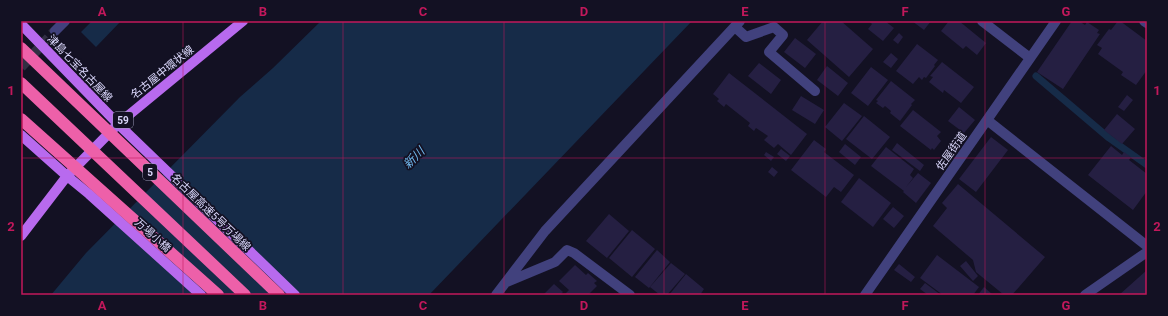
<svg xmlns="http://www.w3.org/2000/svg" width="1168" height="316" font-family="Roboto,'Noto Sans JP',sans-serif">
<style>
.water{fill:#162b48}
.lines{fill:none;stroke-linecap:round;stroke-linejoin:round}
.stream{stroke:#162b48;stroke-width:7}
.building{fill:#251f42}
.minor-tunnel{stroke:#312f43;stroke-width:10;stroke-dasharray:10 5;stroke-linecap:butt}
.minor{stroke:#41417d;stroke-width:10}
.major{stroke:#b86aee;stroke-width:10}
.highway-bridge{stroke:#ed60a9;stroke-width:12}
.grid{fill:none;stroke:#c2185b;stroke-width:1;stroke-opacity:0.55}
.labels{text-anchor:middle;stroke-width:3.5;stroke-linejoin:round;paint-order:stroke}
.shield{fill:#131123;stroke:#9e9cba;stroke-width:1}
.shield-label{font-size:10px;font-weight:bold;fill:#dad7fb}
.street-label{font-size:11px;fill:#dad7fb;stroke:#131123}
.water-label{font-size:12px;font-style:italic;fill:#71b9ef;stroke:#131123}
.neatline{fill:none;stroke:#c2185b;stroke-width:1.5}
.grid-label{font-size:13px;text-anchor:middle;font-weight:bold;fill:#c2185b}
</style>
<rect width="100%" height="100%" fill="#131123"/>
<path class="water" d="M 92,21 L 121,21 L 96,47 L 81,32 Z
M 321,21 L 692,21 L 429,295 L 51,295 L 86,253 L 240,97 L 273,68 Z"/>
<g class="lines">
<path class="stream" d="M 1036,76 L 1109,138 L 1147,165"/>
</g>
<path class="building" d="M 823,21 L 841,21 L 873,49 L 849,77 L 807,40 Z
M 869,21 L 885,21 L 894,28 L 883,41 L 868,29 L 872,24 Z
M 912,21 L 931,21 L 924,30 Z
M 949,21 L 959,21 L 986,43 L 977,55 L 966,46 L 963,49 L 941,31 Z
M 1072,21 L 1079,21 L 1085,25 L 1087,22 L 1099,30 L 1097,33 L 1100,34 L 1063,89 L 1037,72 Z
M 1118,21 L 1120,21 L 1147,41 L 1147,70 L 1136,85 L 1121,75 L 1123,72 L 1098,54 L 1102,48 L 1097,45 L 1109,29 L 1111,30 Z
M 899,33 L 903,37 L 898,44 L 893,40 Z
M 795,38 L 816,54 L 805,68 L 784,52 Z
M 917,44 L 938,60 L 934,65 L 935,66 L 926,78 L 924,77 L 922,80 L 919,77 L 913,84 L 896,71 Z
M 891,53 L 898,59 L 891,68 L 883,62 Z
M 942,62 L 974,87 L 961,103 L 944,90 L 943,93 L 929,82 L 933,77 L 930,76 Z
M 759,63 L 781,80 L 771,94 L 748,76 Z
M 827,66 L 848,83 L 838,96 L 817,80 Z
M 871,67 L 888,80 L 868,106 L 851,93 Z
M 729,73 L 807,134 L 791,155 L 778,144 L 774,148 L 764,140 L 768,136 L 756,128 L 754,131 L 748,126 L 750,123 L 726,104 L 724,107 L 717,101 L 719,99 L 713,94 Z
M 891,81 L 915,100 L 911,104 L 912,105 L 900,121 L 890,113 L 891,111 L 885,106 L 883,108 L 876,103 L 878,101 L 876,100 Z
M 1127,95 L 1133,100 L 1124,111 L 1118,107 Z
M 801,96 L 824,110 L 815,124 L 792,110 Z
M 844,103 L 862,116 L 842,141 L 825,127 Z
M 959,107 L 975,120 L 964,133 L 948,121 Z
M 913,110 L 941,132 L 937,136 L 941,141 L 934,150 L 932,148 L 931,150 L 900,126 Z
M 1117,114 L 1135,129 L 1122,144 L 1104,130 Z
M 864,116 L 890,137 L 872,159 L 846,139 Z
M 991,137 L 1008,150 L 976,192 L 959,179 Z
M 814,140 L 826,149 L 824,152 L 854,175 L 841,192 L 834,187 L 826,197 L 791,170 Z
M 897,143 L 924,165 L 920,171 L 892,150 Z
M 845,144 L 861,157 L 855,165 L 839,152 Z
M 1111,146 L 1122,155 L 1124,152 L 1131,157 L 1129,160 L 1147,174 L 1147,191 L 1133,210 L 1088,175 Z
M 886,147 L 914,169 L 910,175 L 913,178 L 906,187 L 918,173 L 931,183 L 916,203 L 903,192 L 904,191 L 871,166 Z
M 781,149 L 790,156 L 786,161 L 777,154 Z
M 766,152 L 774,157 L 771,161 L 764,155 Z
M 772,167 L 778,172 L 774,177 L 768,172 Z
M 859,178 L 891,203 L 873,227 L 841,202 Z
M 958,184 L 1045,257 L 1012,295 L 1004,295 L 976,272 L 973,260 L 933,226 L 947,208 L 942,203 Z
M 893,207 L 904,216 L 894,228 L 883,219 Z
M 609,214 L 629,231 L 607,258 L 586,241 Z
M 632,230 L 655,249 L 632,277 L 609,258 Z
M 657,250 L 670,262 L 649,288 L 635,277 Z
M 937,255 L 979,287 L 973,295 L 943,295 L 920,278 Z
M 966,261 L 978,276 L 973,281 L 960,266 Z
M 671,263 L 685,274 L 667,295 L 660,295 L 650,287 Z
M 899,264 L 915,277 L 911,282 L 894,270 Z
M 575,265 L 586,275 L 588,273 L 597,281 L 594,283 L 597,286 L 588,295 L 564,295 L 569,290 L 559,281 Z
M 1147,270 L 1147,293 L 1145,295 L 1119,295 Z
M 686,274 L 704,289 L 700,295 L 669,295 Z
M 925,283 L 941,295 L 928,295 L 920,289 Z
M 554,284 L 563,292 L 560,295 L 543,295 Z
M 984,287 L 993,295 L 978,295 Z"/>
<g class="lines">
<path class="minor-tunnel" d="M 21,67 L 55,31"/>
<path class="minor" d="M 982,21 L 1030,58
M 1144,21 L 1147,23
M 735,27 L 746,37 L 774,27 L 783,35 L 769,52 L 815,91
M 55,31 L 65,21
M 987,120 L 1147,246
M 507,282 L 555,262 L 567,250 L 574,253 L 630,295
M 496,295 L 545,231 L 740,21
M 865,295 L 1056,21
M 1085,295 L 1147,252"/>
<path class="major" d="M 21,24 L 118,124 L 295,295
M 21,135 L 67,176 L 89,194 L 201,295
M 21,236 L 67,176 L 118,124 L 243,21"/>
<path class="highway-bridge" d="M 21,48 L 279,295
M 21,83 L 245,295
M 21,119 L 218,295"/>
</g>
<path class="grid" d="M 183,21 L 183,295M 343,21 L 343,295M 504,21 L 504,295M 664,21 L 664,295M 825,21 L 825,295M 985,21 L 985,295M 21,158 L 1147,158"/>
<g class="labels">
<g class="shield">
<rect x="113" y="112" width="20" height="16" rx="3"/>
<rect x="143" y="164" width="14" height="16" rx="3"/>
</g>
<g class="shield-label">
<text x="123" y="124">59</text>
<text x="150" y="176">5</text>
</g>
<g class="street-label">
<text transform="translate(80 68) rotate(46)" y="4">津島七宝名古屋線</text>
<text transform="translate(162 72) rotate(-39)" y="4">名古屋中環状線</text>
<text transform="translate(951 151) rotate(-55)" y="4">佐屋街道</text>
<text transform="translate(211 212) rotate(44)" y="4">名古屋高速5号万場線</text>
<text transform="translate(153 235) rotate(42)" y="4">万場小橋</text>
</g>
<g class="water-label">
<text transform="translate(414 158) rotate(-45)" y="4">新川</text>
</g>
</g>
<rect width="1168" height="316" fill="none" stroke="#131123" stroke-width="44"/>
<rect x="22" y="22" width="1124" height="272" class="neatline"/>
<g class="grid-label">
<text x="102" y="16">A</text>
<text x="263" y="16">B</text>
<text x="423" y="16">C</text>
<text x="584" y="16">D</text>
<text x="745" y="16">E</text>
<text x="905" y="16">F</text>
<text x="1066" y="16">G</text>
<text x="11" y="95">1</text>
<text x="1157" y="95">1</text>
<text x="11" y="231">2</text>
<text x="1157" y="231">2</text>
<text x="102" y="310">A</text>
<text x="263" y="310">B</text>
<text x="423" y="310">C</text>
<text x="584" y="310">D</text>
<text x="745" y="310">E</text>
<text x="905" y="310">F</text>
<text x="1066" y="310">G</text>
</g>
</svg>
